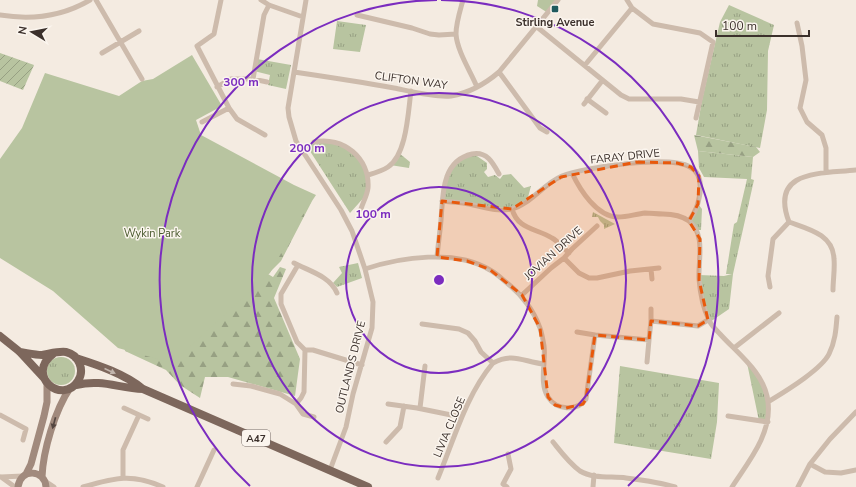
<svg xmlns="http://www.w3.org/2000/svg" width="856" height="487" font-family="'Nunito Sans',sans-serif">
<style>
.grass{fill:url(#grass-tufts)}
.forest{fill:url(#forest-firs)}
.park{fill:#b8c4a0}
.garden{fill:url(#garden-furrows)}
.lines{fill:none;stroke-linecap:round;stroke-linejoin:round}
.street{stroke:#cdbbac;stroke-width:5}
.secondary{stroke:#a18a7d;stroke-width:7}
.primary{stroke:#7d675c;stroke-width:8}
.oneway{fill:#c2b5ac}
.oneway2{fill:#544640}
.marked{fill:#e8590c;fill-opacity:0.2;stroke:#e8590c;stroke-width:3;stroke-dasharray:8 5;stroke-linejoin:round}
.ring{fill:none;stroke:#7b2cbf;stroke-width:2}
.poi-dot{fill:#1f5a5e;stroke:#fbf5ee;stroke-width:1.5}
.labels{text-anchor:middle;stroke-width:3;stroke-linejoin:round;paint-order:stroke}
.shield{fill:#fbf5ee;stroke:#756b66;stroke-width:1}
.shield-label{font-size:10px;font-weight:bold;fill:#3b302b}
.poi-label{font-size:11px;font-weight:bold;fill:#3b302b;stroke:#fbf5ee}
.street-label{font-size:11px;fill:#3b302b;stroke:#fbf5ee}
.park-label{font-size:11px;fill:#4a5a2e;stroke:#fbf5ee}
.centre{fill:#7b2cbf;stroke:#fbf5ee;stroke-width:2}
.ring-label{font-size:12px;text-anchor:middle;font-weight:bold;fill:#7b2cbf;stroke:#fbf5ee;stroke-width:3;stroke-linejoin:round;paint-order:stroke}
</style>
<defs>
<pattern id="grass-tufts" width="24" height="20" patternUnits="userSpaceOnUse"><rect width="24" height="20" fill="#b8c4a0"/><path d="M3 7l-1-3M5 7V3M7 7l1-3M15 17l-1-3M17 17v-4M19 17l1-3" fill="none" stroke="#97a083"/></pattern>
<pattern id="forest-firs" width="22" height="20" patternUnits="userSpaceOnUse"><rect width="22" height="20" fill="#b8c4a0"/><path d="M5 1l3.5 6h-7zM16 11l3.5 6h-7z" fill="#97a083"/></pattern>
<pattern id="garden-furrows" width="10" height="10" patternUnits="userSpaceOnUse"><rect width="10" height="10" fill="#b8c4a0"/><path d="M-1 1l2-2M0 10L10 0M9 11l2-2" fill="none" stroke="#97a083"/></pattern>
</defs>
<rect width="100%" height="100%" fill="#f4ebe1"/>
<path class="grass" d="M 538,0 L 558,0 L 548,13 L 537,6 Z
M 729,5 L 774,25 L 768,51 L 767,110 L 760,148 L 696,135 L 702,100 L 720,22 Z
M 337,21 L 366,25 L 360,52 L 333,49 Z
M 257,59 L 291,65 L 286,89 L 268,85 L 270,75 L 254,71 Z
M 329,141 L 348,148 L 362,162 L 368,175 L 367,194 L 350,213 L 308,148 L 314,142 Z
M 698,151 L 753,157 L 751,179 L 754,180 L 733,274 L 729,309 L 710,322 L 702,296 L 699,275 L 724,276 L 732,274 L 726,274 L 734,224 L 737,222 L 747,179 L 704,177 L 699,168 Z
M 399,153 L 410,162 L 409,168 L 390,165 Z
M 474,154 L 487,163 L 487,169 L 484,172 L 488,177 L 495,175 L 500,179 L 503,175 L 511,174 L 524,188 L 531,186 L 527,201 L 512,209 L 442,201 C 448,172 445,167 474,154 Z
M 698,204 L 702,209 L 701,230 L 696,230 L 689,221 Z
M 593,212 L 615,224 L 604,229 L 604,225 L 600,221 L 598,217 L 592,217 Z
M 358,263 L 362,278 L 337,287 L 333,283 L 342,273 L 339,267 Z
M47 371a14 14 0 1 1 28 0a14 14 0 1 1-28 0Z
M 747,363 L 763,386 L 767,402 L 766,422 L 759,421 Z
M 620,366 L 719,383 L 717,422 L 711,459 L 614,443 Z"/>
<path class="forest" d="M 694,135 L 756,147 L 760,152 L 753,157 L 698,151 Z
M 312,201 L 281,261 L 268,274 L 273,277 L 280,267 L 286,269 L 274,298 L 300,359 L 295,396 L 228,377 L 205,377 L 200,398 L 180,385 L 166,370 L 125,351 L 124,345 Z"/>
<path class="park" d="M 192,55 L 222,106 L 196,120 L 201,135 L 294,185 L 316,195 L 302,216 L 270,273 L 172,363 L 118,348 L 53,291 L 0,258 L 0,159 L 22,128 L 45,73 L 119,96 L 142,81 L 153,79 Z"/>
<path class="garden" d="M 0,53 L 34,65 L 23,90 L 0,81 Z"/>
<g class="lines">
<path class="street" d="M 96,0 L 142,79
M 221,0 L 214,34 L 197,46 L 229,108 L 237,119 L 265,135
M 261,0 L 269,5 L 303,17
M 306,0 L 288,108 L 289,117 L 296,141 L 341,210 L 352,231 L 365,269 L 373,302 L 372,328 L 353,394 L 346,427 L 330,470
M 463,0 C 460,11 456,23 456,34 C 457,51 471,72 477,87
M 627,0 L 632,8 L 653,24 L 700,33 L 713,42 L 696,118
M 0,15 C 31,20 63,16 90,0
M 357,15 L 412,28 L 430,34 L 439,35 L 456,34
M 797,23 L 802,46 L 806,80 L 800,108 L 807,122 L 822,135 L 826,148 L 826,171
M 537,27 L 621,95 L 629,99 L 681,99 L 699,102
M 102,53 L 139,31
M 585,65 L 632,8
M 294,72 C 328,77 361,82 394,88 C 409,91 436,98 451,96 C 469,93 485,84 499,72 L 558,0
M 499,72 L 540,128 L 547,132
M 253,79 L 264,15 L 269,5
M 217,87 L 231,79 L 253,79 L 267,82
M 587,99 L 606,113
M 584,104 L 602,81
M 202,122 L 229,108
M 314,142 C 343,136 370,158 368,188 C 367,196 363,202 361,209
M 572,173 C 580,190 597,217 618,217 C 627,217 636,214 645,213 C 651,213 657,214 663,214 C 672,214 682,216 689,221 C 706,235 698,260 699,279 C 700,291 703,308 709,320 C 711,325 716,330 720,334 C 738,354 765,373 768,402 C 772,434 748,462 732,487
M 368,175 C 375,173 382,171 388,167 C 407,154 408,112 411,91
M 442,201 C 449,202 456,202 463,203 C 478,205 496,213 511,209 C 530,205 543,184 562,176 C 584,167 670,155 690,167 C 700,172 701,184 700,193 C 698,205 696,211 689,221
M 512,209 C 518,230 536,228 552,238 C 558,241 563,248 569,253
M 789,222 C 808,229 833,234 834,259 C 835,269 833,280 833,290
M 437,257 C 438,245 440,232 441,220 C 443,196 441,161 472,154 C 487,151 493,163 499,174
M 564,258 L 579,273 L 589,278 L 597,278 L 630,271 L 659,268
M 294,263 C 309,271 330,276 337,293
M 365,269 C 401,257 456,249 490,270 C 496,273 501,278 507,283 C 522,295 533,309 540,328 C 542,334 543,340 544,346 C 546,362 539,383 548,397 C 556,410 577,412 586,399 L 595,335 L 649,340 L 651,321 L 698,326 L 708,320
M 651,269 L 652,279
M 770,287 L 768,276 L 773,239 L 789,222 C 769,169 822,174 856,170
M 522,295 L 551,268 L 564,258 L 572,249 L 597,226
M 651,321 L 651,309
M 422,324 L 459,329 L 468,333 L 475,341 L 481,352 L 493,363 C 513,352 524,362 544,364
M 577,332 L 595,335
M 734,348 L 779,313
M 305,350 L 313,350 L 362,365
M 647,362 L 649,340
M 233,384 L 251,386 L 280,394 L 296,404 L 303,414 L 314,417
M 768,402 C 784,392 821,370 829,354 C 835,342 836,330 837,317
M 296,404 L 301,398 L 304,392 L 305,350 L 297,342 L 281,304 L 281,294 L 298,265
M 388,404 L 417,408 L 461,417
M 124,408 L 148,419
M 420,408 L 425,366
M 0,415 L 26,429 L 23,440
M 728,416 L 768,422
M 386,442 L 400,427 L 404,406
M 553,442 C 561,452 569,463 580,471 C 593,479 612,476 626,478 C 642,480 659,482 675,487
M 810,464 L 825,472 L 841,473 L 856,470
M 1,477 L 23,476
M 1,477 L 15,487
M 123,477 L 123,450 L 139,415
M 438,478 C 454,440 466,395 493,363
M 45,481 L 54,487
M 83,487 C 115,478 131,473 163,487
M 197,487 L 214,450
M 507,487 L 503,484 L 511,469 L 508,454
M 593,487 L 594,475
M 798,487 L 810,464 L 830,439 L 856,412"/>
<path class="secondary" d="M 26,474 L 31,464 L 44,416 L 47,402 L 47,384
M 42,477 C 43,451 55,410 70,388
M 18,487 C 20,468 45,469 46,487"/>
<path class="primary" d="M 0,336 L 20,352 L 44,378
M 20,352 C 27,353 35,355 42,355 C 49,354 58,351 66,352 C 79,355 85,370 78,381 C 62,406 25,375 53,354
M 76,358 C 98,365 125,374 143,389 L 368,487
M 76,385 C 102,379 118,388 143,389"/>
</g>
<defs><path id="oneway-solid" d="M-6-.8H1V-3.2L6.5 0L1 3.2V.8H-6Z"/></defs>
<use class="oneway" href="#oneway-solid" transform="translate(110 371) rotate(24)"/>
<use class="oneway2" href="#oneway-solid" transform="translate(54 423) rotate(105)"/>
<path class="marked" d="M 637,162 L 677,163 L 691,167 L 699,176 L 698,204 L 689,221 L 700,239 L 699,280 L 708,320 L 698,326 L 651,321 L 649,340 L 595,335 L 586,399 L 583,404 L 566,408 L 555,405 L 548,397 L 540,328 L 522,295 L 489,269 L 467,261 L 437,257 L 442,201 L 512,209 L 561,177 Z"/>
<g class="ring">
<circle cx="439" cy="280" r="93"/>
<circle cx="439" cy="280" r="187"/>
<path d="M250 486A280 280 0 0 1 437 0M441 0A280 280 0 0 1 628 486"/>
</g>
<rect class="poi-dot" x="551" y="5" width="8" height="8" rx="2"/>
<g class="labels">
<rect class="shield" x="242" y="430" width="28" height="16" rx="3"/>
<g class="shield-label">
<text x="256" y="442">A47</text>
</g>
<g class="poi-label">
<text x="555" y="26">Stirling Avenue</text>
</g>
<g class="street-label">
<text transform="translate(411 80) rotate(8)" y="4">CLIFTON WAY</text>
<text transform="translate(625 156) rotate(-6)" y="4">FARAY DRIVE</text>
<text transform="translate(553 253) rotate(-42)" y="4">JOVIAN DRIVE</text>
<text transform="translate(350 367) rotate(-76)" y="4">OUTLANDS DRIVE</text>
<text transform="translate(449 427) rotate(-67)" y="4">LIVIA CLOSE</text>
</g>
<g class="park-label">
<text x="152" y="237">Wykin Park</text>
</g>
</g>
<circle cx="439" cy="280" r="6" class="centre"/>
<g class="ring-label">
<text x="241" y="86">300 m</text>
<text x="307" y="152">200 m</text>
<text x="373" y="218">100 m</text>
</g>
<g transform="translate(32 32) rotate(280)" stroke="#fbf5ee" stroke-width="3" paint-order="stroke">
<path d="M0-3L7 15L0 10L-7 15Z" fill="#3b302b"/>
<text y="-6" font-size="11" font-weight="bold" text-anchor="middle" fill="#3b302b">N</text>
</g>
<path d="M716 30v6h93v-6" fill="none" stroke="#3b302b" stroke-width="2"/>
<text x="722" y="30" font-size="12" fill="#3b302b" stroke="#fbf5ee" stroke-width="3" paint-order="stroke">100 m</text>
</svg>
